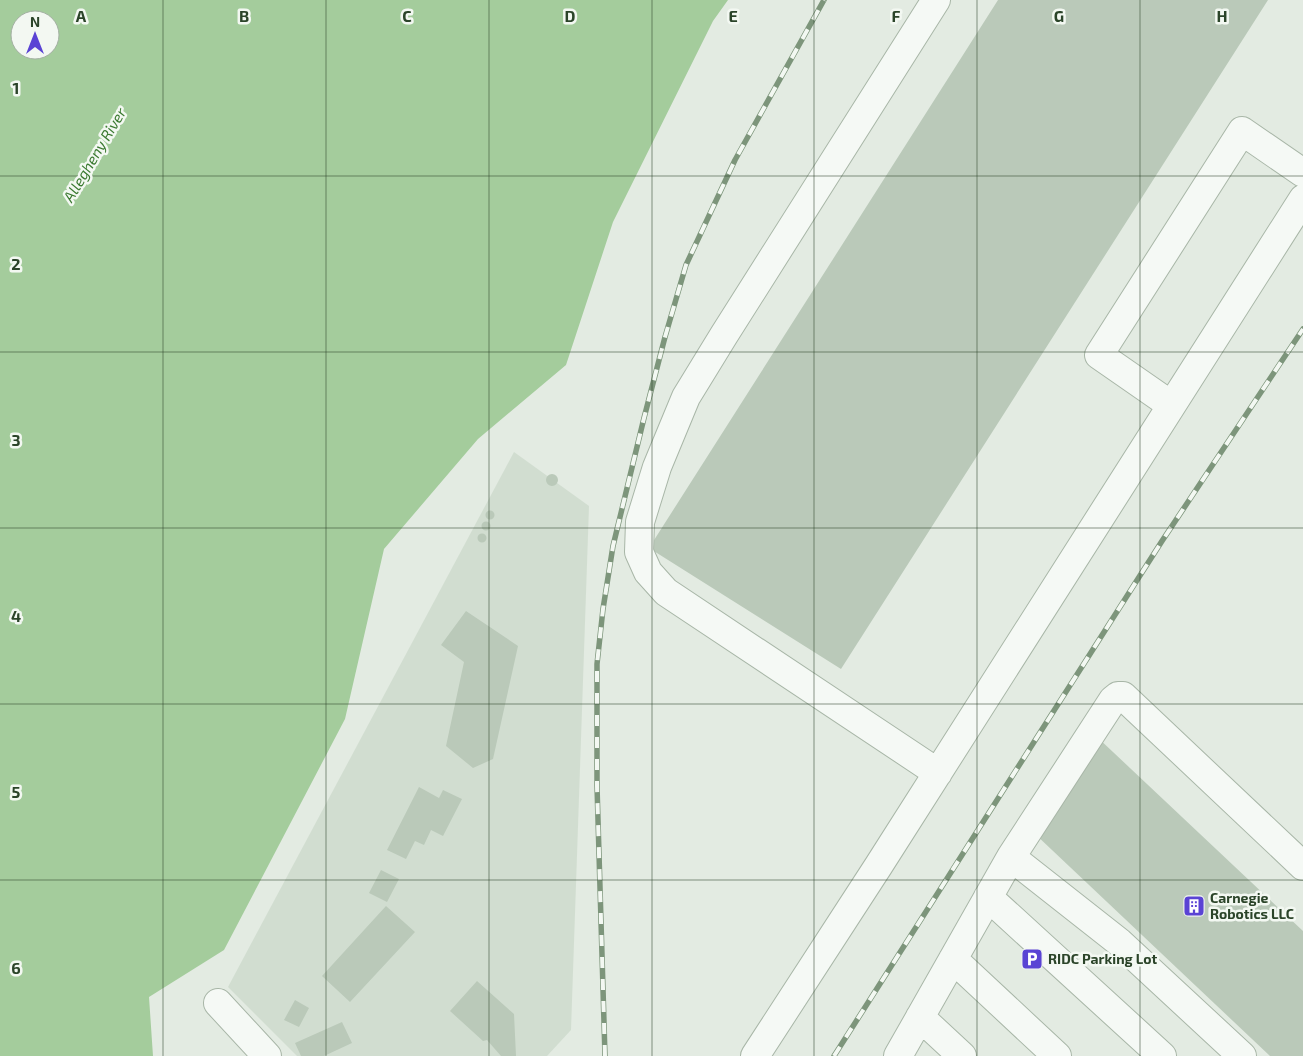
<svg xmlns="http://www.w3.org/2000/svg" width="1303" height="1056" font-family="'Exo 2',sans-serif">
<style>
.built{fill:#d1ddd0}
.water{fill:#a4cc9c;fill-rule:evenodd}
.building{fill:#bac9b9}
.lines{fill:none;stroke-linecap:round;stroke-linejoin:round}
.minor-casing{stroke:#a8b6a7;stroke-width:30}
.minor{stroke:#f5f9f5;stroke-width:28}
.rail-casing{stroke:#7d957b;stroke-width:5.5}
.rail{stroke:#f3f8f2;stroke-width:4;stroke-dasharray:11;stroke-linecap:butt}
.grid{fill:none;stroke:#2b4429;stroke-width:1;stroke-opacity:0.55}
.labels{text-anchor:middle;stroke-width:5;stroke-linejoin:round;paint-order:stroke}
.poi-label{font-size:14px;font-weight:bold;fill:#2b4429;stroke:#f3f8f2;text-anchor:start}
.water-label{font-size:15px;font-style:italic;fill:#3b7a31;stroke:#f3f8f2}
.grid-label{font-size:16px;text-anchor:middle;font-weight:bold;fill:#2b4429;stroke:#f3f8f2;stroke-width:5;stroke-linejoin:round;paint-order:stroke}
</style>
<rect width="100%" height="100%" fill="#e3ebe2"/>
<path class="built" d="M 514,452 L 589,506 L 571,1030 L 547,1056 L 297,1056 L 228,987 Z"/>
<path class="water" d="M 0,0 L 728,0 L 713,21 L 613,222 L 566,365 L 478,439 L 384,549 L 345,719 L 224,950 L 149,997 L 153,1056 L 0,1056 ZM 20,20 L 50,20 L 50,50 L 20,50 Z"/>
<path class="building" d="M 998,0 L 1268,0 L 841,669 L 649,548 Z
M546 480a6 6 0 1 1 12 0a6 6 0 1 1-12 0Z
M485.5 515a4.5 4.5 0 1 1 9 0a4.5 4.5 0 1 1-9 0Z
M481.5 526a4.5 4.5 0 1 1 9 0a4.5 4.5 0 1 1-9 0Z
M477.5 538a4.5 4.5 0 1 1 9 0a4.5 4.5 0 1 1-9 0Z
M 466,611 L 518,646 L 493,759 L 473,768 L 446,746 L 464,662 L 441,645 Z
M 1096,736 L 1303,931 L 1303,1056 L 1270,1056 L 1034,833 Z
M 419,787 L 439,798 L 443,790 L 462,799 L 443,836 L 431,830 L 424,845 L 415,841 L 406,859 L 387,850 Z
M 381,870 L 399,879 L 387,902 L 369,893 Z
M 386,906 L 415,932 L 350,1002 L 322,976 Z
M 477,981 L 514,1014 L 516,1056 L 501,1056 L 487,1040 L 483,1041 L 450,1011 Z
M 295,1000 L 309,1008 L 299,1027 L 284,1020 Z
M 342,1022 L 352,1043 L 324,1056 L 301,1056 L 295,1043 Z"/>
<g class="lines">
<g class="minor-casing">
<path id="minor" d="M 936,0 L 724,335 L 686,397 L 657,467 L 640,522 L 639,552 L 648,572 L 666,592 L 938,773
M 1171,405 L 1099,355 L 1242,131 L 1303,173
M 1011,857 L 1113,700 L 1118,696 L 1123,696 L 1303,866
M 988,897 L 1162,1056
M 953,959 L 1057,1056
M 218,1003 L 267,1056
M 920,1017 L 962,1056
M 755,1056 L 879,865 L 1303,199
M 898,1056 L 1011,857 L 1119,942 L 1242,1056"/>
</g>
<use href="#minor" class="minor"/>
<g class="rail-casing">
<path id="rail" d="M 605,1056 L 597,786 L 597,664 L 603,609 L 613,546 L 644,418 L 665,337 L 686,265 L 735,160 L 824,0
M 834,1056 L 1162,541 L 1303,329"/>
</g>
<use href="#rail" class="rail"/>
</g>
<path class="grid" d="M 163,0 L 163,1056M 326,0 L 326,1056M 489,0 L 489,1056M 652,0 L 652,1056M 814,0 L 814,1056M 977,0 L 977,1056M 1140,0 L 1140,1056M 0,176 L 1303,176M 0,352 L 1303,352M 0,528 L 1303,528M 0,704 L 1303,704M 0,880 L 1303,880"/>
<defs>
<g id="building-square" transform="scale(1.125)"><rect x="-9" y="-9" width="18" height="18" rx="4" fill="#5a43d4" stroke="#f3f8f2"/><path d="M-4-6H4V6H1V3H-1V6H-4ZM-2.5-4.3h1.7v1.8h-1.7ZM.8-4.3h1.7v1.8H.8ZM-2.5-1h1.7V.8h-1.7ZM.8-1h1.7V.8H.8Z" fill="#fff"/></g>
<g id="parking-square" transform="scale(1.125)"><rect x="-9" y="-9" width="18" height="18" rx="4" fill="#5a43d4" stroke="#f3f8f2"/><path d="M-3.5-5.5H1a3.5 3.5 0 0 1 0 7H-1V5.5H-3.5ZM-1-3.4V-.6H.8a1.4 1.4 0 0 0 0-2.8Z" fill="#fff"/></g>
</defs>
<g fill-rule="evenodd">
<use href="#building-square" x="1194" y="906"/>
<use href="#parking-square" x="1032" y="959"/>
</g>
<g class="labels">
<g class="poi-label">
<text x="1210" y="903">Carnegie<tspan x="1210" dy="16">Robotics LLC</tspan></text>
<text x="1048" y="964">RIDC Parking Lot</text>
</g>
<g class="water-label">
<text transform="translate(95 155) rotate(-59)" y="5">Allegheny River</text>
</g>
</g>
<g class="grid-label">
<text x="81" y="22">A</text>
<text x="244" y="22">B</text>
<text x="407" y="22">C</text>
<text x="570" y="22">D</text>
<text x="733" y="22">E</text>
<text x="896" y="22">F</text>
<text x="1059" y="22">G</text>
<text x="1222" y="22">H</text>
<text x="16" y="94">1</text>
<text x="16" y="270">2</text>
<text x="16" y="446">3</text>
<text x="16" y="622">4</text>
<text x="16" y="798">5</text>
<text x="16" y="974">6</text>
</g>
<g transform="translate(35 35)"><circle r="24" fill="#f3f8f2" stroke="#a3b0a2"/>
<path d="M0-4L9 19L0 12L-9 19Z" fill="#5a43d4"/>
<text y="-8" font-size="14" font-weight="bold" text-anchor="middle" fill="#2b4429">N</text>
</g>
</svg>
